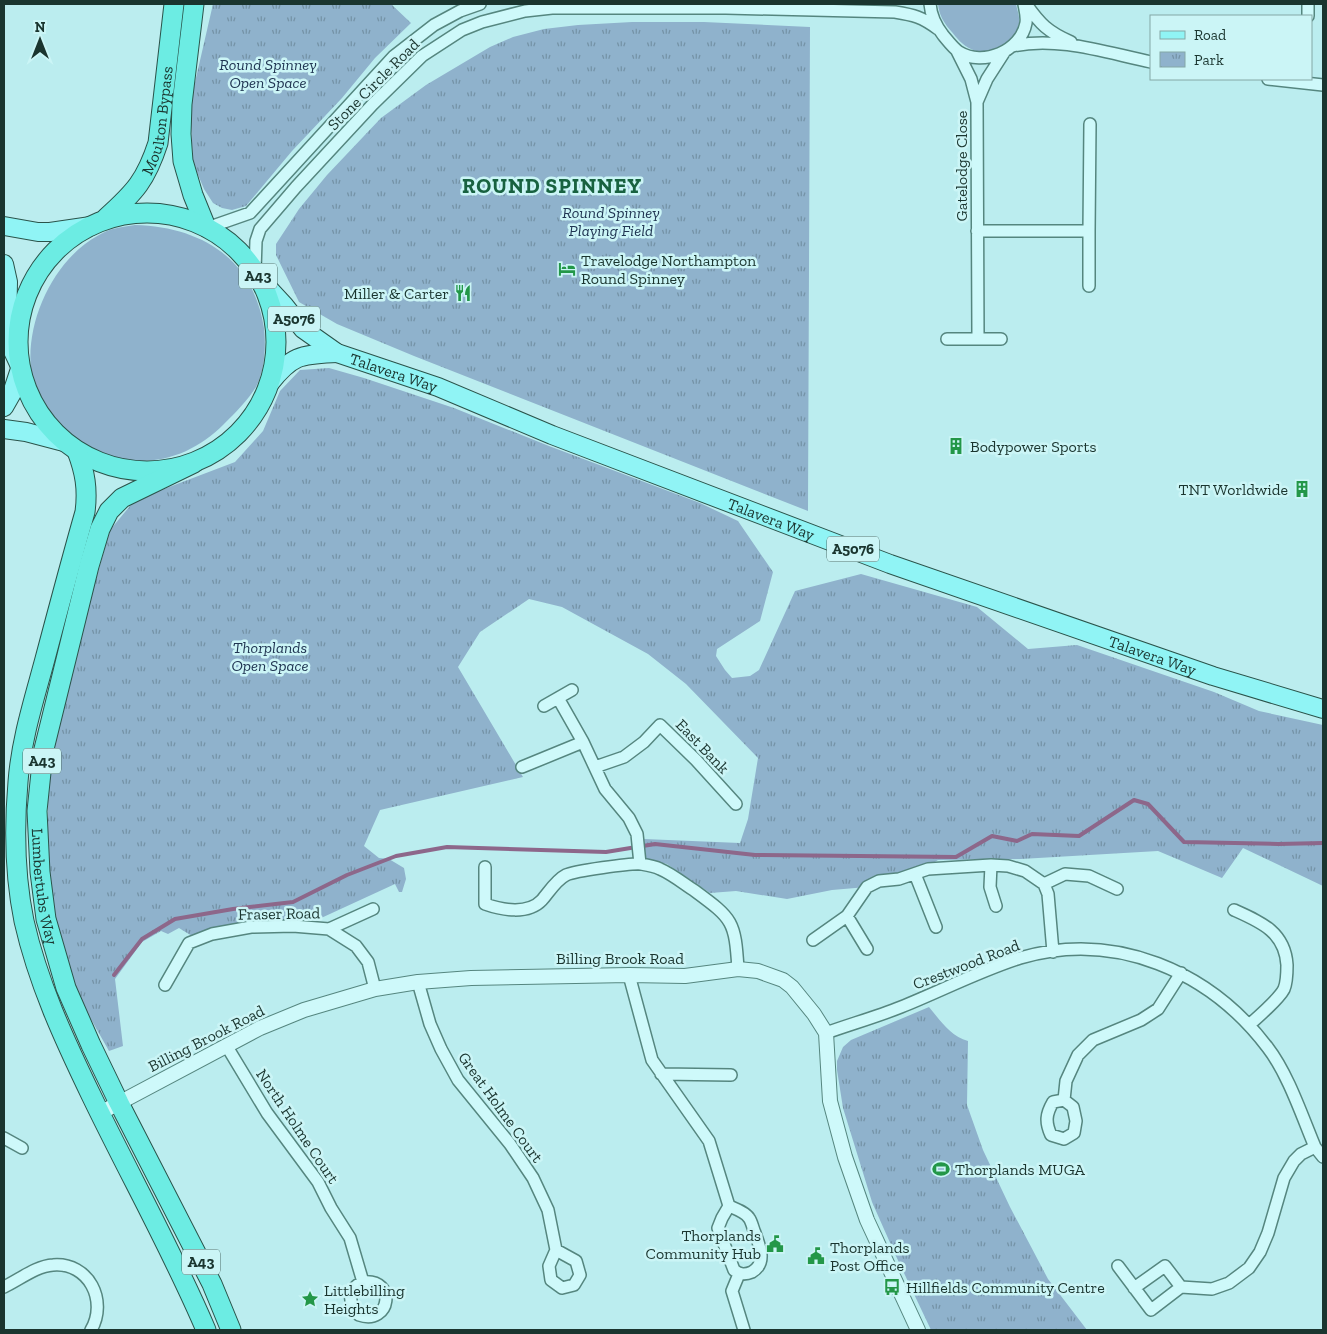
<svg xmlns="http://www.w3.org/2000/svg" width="1327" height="1334" font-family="'Zilla Slab',serif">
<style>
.grass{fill:#8fb2cc}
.park{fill:url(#park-tufts)}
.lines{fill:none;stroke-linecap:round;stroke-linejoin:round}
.stream{stroke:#8d678a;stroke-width:4}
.minor-casing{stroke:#55867f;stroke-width:14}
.tertiary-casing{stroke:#55867f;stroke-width:16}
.primary-casing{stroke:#2a534a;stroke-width:20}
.trunk-casing{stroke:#2a534a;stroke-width:21}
.minor{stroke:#cef9fa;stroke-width:11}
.tertiary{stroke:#cef9fa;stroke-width:14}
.primary{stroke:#90f4f5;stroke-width:18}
.trunk{stroke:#6cece3;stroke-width:19}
.labels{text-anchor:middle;stroke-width:5;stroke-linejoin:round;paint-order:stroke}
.shield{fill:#cbf5f6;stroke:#4f6f6b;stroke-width:1}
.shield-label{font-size:15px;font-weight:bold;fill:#1a352f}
.park-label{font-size:16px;font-style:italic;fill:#203552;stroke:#cbf5f6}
.street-label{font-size:16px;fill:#1a352f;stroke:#cbf5f6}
.poi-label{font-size:16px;fill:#1a352f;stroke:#cbf5f6;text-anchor:start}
.district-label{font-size:21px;font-weight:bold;letter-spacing:1px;fill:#186240;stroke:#cbf5f6}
</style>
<defs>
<pattern id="park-tufts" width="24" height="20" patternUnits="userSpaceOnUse" patternTransform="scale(1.25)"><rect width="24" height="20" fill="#8fb2cc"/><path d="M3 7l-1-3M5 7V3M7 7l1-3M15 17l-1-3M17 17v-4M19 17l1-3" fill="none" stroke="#7492a6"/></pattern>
</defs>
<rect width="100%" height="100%" fill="#bbedef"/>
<path class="grass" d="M 938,4 L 1016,4 C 1017,10 1020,16 1019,23 C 1016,43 990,58 971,49 C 963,46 956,37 951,31 C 944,23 939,15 938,4 Z
M 135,225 C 201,227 253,258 264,328 C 266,346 265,370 256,387 C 248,400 235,413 224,424 C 201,447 173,461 140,461 C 119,461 101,454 83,444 C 68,436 53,424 44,409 C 10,354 44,264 99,235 C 110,228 122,227 135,225 Z"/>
<path class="park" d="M 213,4 L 391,4 L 411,23 L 375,58 L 342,98 L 292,151 L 246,206 L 232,210 L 222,208 L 213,203 L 204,189 L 193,163 L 190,104 Z
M 632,22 L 704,22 L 810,27 L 808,511 L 414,356 L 337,324 L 299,302 L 276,255 L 276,244 L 299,209 L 327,175 L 381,118 L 426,85 L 490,47 L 513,37 L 544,29 L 578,25 Z
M 329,368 L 364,378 L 454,408 L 549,446 L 700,503 L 738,521 L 773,572 L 760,621 L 717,649 L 716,656 L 725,670 L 732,678 L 750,676 L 759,670 L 795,591 L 861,574 L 977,607 L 1028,649 L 1077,645 L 1214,692 L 1259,711 L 1323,725 L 1323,886 L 1243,848 L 1222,878 L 1158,851 L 1021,859 L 938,860 L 915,874 L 867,887 L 832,890 L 787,899 L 736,891 L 710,893 L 667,864 L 646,859 L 644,839 L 740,843 L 748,819 L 758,758 L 686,684 L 648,654 L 562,607 L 529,599 L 480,632 L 458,667 L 523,777 L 380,810 L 364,846 L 379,858 L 389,859 L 404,868 L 406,879 L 402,892 L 399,892 L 395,884 L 319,919 L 289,921 L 210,931 L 192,936 L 179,928 L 168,934 L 161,931 L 142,942 L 115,979 L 123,1046 L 109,1051 L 79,998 L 58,931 L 47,863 L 48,799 L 54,745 L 73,660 L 110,530 L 135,500 L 235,462 L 263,431 L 280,391 L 300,370 Z
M 929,1007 C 940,1020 950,1036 968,1041 L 967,1105 L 983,1150 L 1010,1207 L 1048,1279 L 1087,1330 L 931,1330 L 895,1254 L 872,1202 L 843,1108 L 837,1070 L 837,1061 L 843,1047 L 851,1040 Z"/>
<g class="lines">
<path class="stream" d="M 114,975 L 142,939 L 175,919 L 233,909 L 293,902 L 347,875 L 396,856 L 447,847 L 606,852 L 655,844 L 755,855 L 956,857 L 992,836 L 1017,841 L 1032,834 L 1079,836 L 1134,800 L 1148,804 L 1184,842 L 1278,844 L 1323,843"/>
<g class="minor-casing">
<path id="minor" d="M 930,4 C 931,16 936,26 943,35 C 948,41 953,48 959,52 C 983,67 1021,51 1026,23 C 1027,16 1025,10 1024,4
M 1026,4 C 1040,24 1048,32 1071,42
M 1308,16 L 1308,4
M 1013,46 C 1058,36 1107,53 1151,62
M 957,51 L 971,79 L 977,102 L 978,338
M 1268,79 L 1323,85
M 977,102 L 987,79 L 1005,51
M 207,228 L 250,213 L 394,56 L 434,25 L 460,11 L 480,4
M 977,231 L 1089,231 L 1089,286
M 1089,231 L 1090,124
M 255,271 L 256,241 L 260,229 L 296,187 L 373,104 L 422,56 L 462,30 L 482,22 L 525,11 L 552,8 L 726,8 L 895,12 C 914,15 922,17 938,29
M 947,339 L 1001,339
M 558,698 L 583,742 L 605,789 L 629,818 L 637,834 L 640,864
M 544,706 L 572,690
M 522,767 L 583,742
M 595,767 L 624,757 L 644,742 L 660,725 L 696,760 L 736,804
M 991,865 L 990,887 L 996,906
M 485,867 L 485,904 C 502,910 528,915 542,900 C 549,892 556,880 566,875 C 574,871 631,863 641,864 C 647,865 654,866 660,869 C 672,874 684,884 695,891 C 733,919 735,921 738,969
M 915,874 L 936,927
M 1044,884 L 1065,874 L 1089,876 L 1117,889
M 1234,910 C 1261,922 1285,932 1287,965 C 1287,973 1287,982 1284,989 C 1279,999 1258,1017 1249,1025
M 847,916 L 867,949
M 329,929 L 373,909
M 813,940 L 847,916 L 867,887 L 879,881 L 899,879 L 928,869 L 991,865 L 1008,866 L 1025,871 L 1044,884 L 1048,894 L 1053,952
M 629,975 L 652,1060 L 709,1141 L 729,1206 L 722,1218 L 718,1228 L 734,1270 C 740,1275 745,1275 752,1272 C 767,1263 760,1247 755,1233 C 753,1229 752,1222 749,1218 C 745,1212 736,1209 729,1206
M 418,982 L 430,1024 L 441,1049 L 458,1080 L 510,1144 L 533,1178 L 548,1210 L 556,1250 L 549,1266 L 551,1280 L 562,1288 L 574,1285 L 580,1275 L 576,1261 L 556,1250
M 165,985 L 189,943 L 212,934 L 251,927 L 293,926 L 329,929 L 356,946 L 368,962 L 375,989
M 826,1033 C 851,1024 876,1017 901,1007 C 941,991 979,971 1020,958 C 1115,930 1210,971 1268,1048 C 1288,1074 1302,1116 1315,1147 L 1323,1157
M 226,1045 L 267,1113 L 318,1182 L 331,1208 L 350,1238 L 363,1282 C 397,1278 391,1326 359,1315 C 347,1304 348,1288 363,1282
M 661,1074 L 731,1075
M 1064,1100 L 1066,1081 L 1078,1055 L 1093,1040 L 1141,1020 L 1158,1009 L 1181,973
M 1064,1100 L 1073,1107 L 1076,1121 L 1074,1133 L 1064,1139 L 1051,1135 C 1045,1122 1046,1114 1053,1102 Z
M 4,1138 L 22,1148
M 1118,1266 L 1151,1310 L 1181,1287 L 1165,1266 L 1134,1288
M 739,1274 L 732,1291 L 744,1330
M 4,1287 C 19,1280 36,1266 53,1265 C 89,1262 108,1301 91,1330
M 1181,1287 L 1212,1289 L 1229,1283 L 1249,1268 L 1260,1252 L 1268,1233 L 1284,1178 L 1294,1161 L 1301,1154 L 1315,1147"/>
</g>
<g class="tertiary-casing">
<path id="tertiary" d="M 100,1113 L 260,1028 L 304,1010 L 375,989 L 418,982 L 471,978 L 629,975 L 685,976 L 738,969 L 758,971 L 783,980 L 792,987 L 814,1014 L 826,1033 L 830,1101 L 845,1157 L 867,1220 L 918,1330"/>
</g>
<g class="primary-casing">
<g id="primary">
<path d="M 4,226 L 38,232 L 50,232 L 91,226"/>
<path d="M 4,264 L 8,282 L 7,329 L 11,347 L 19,364"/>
<path id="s1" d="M 259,278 L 284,305 L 303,329 L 337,353 L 438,387 L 552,435 L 890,564 L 1213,676 L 1323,709"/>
<path d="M 270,383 C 293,354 301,355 337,353"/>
<path d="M 4,407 L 12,393 L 20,369"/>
<path d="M 4,429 L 26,432 L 64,442"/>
</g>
</g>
<g class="trunk-casing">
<g id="trunk">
<path d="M 194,4 L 182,104 L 181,134 L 183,161 L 193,195 L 206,227"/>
<circle cx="147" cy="342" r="129"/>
<path id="s2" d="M 106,218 C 135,192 146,180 158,143 L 174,4"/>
<path d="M 77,451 C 85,472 88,489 85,512 C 71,561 58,610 45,659 C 34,700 21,740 18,782 C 14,828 15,877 24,921 C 38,983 64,1039 91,1095 C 129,1174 172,1250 206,1330"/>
<path id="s3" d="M 194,463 L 122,498 L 109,511 L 100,529 L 89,566 L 43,753 L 37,811 L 40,872 L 46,919 L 66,988 L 91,1045 L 119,1103 L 212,1284 L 231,1330"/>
</g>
</g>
<use href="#minor" class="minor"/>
<use href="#tertiary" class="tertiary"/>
<use href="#primary" class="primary"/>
<use href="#trunk" class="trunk"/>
</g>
<defs>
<g id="hotel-bare" transform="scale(1.35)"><path d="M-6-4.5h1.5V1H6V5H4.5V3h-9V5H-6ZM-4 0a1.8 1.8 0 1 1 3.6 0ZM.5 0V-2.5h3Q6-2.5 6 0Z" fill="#239748" stroke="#cbf5f6" stroke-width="2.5" paint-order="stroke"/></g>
<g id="restaurant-bare" transform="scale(1.35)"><path d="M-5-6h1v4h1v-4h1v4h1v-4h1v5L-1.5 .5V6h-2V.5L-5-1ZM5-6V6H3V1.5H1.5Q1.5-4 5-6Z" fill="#239748" stroke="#cbf5f6" stroke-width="2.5" paint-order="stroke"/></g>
<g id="building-bare" transform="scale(1.35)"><path d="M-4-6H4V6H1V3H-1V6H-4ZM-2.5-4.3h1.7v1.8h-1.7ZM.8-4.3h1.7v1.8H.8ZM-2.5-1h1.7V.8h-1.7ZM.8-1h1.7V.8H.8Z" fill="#239748" stroke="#cbf5f6" stroke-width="2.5" paint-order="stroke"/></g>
<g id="stadium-bare" transform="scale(1.35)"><path d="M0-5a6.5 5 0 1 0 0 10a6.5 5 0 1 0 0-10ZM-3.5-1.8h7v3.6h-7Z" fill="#239748" stroke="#cbf5f6" stroke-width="2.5" paint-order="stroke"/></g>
<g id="civic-bare" transform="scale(1.35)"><path d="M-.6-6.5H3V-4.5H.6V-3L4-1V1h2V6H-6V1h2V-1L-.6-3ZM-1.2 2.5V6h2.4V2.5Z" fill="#239748" stroke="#cbf5f6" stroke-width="2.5" paint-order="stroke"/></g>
<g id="bus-bare" transform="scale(1.35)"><path d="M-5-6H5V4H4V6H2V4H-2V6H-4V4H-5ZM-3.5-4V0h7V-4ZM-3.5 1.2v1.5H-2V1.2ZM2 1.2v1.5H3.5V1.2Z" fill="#239748" stroke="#cbf5f6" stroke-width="2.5" paint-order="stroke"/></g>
<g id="sight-bare" transform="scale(1.35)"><path d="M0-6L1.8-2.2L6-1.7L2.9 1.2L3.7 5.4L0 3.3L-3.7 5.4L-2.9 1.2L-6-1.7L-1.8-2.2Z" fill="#239748" stroke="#cbf5f6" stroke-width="2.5" paint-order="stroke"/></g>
</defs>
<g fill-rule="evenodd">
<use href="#hotel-bare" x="567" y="269"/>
<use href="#restaurant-bare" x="463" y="293"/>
<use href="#building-bare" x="956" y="446"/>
<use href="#building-bare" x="1302" y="489"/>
<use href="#stadium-bare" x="941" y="1169"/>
<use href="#civic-bare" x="775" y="1244"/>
<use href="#civic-bare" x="816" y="1256"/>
<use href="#bus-bare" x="892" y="1287"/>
<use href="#sight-bare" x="310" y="1299"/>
</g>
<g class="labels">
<g class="shield">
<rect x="239" y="263.5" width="38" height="25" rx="4"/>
<rect x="268" y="306.5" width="52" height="25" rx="4"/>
<rect x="827" y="536.5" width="52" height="25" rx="4"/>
<rect x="23" y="748.5" width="38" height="25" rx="4"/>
<rect x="182" y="1249.5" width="38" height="25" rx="4"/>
</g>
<g class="shield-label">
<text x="258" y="281">A43</text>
<text x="294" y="324">A5076</text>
<text x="853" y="554">A5076</text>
<text x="42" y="766">A43</text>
<text x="201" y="1267">A43</text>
</g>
<g class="park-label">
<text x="268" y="70">Round Spinney<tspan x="268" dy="18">Open Space</tspan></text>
<text x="611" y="218">Round Spinney<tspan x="611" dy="18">Playing Field</tspan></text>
<text x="270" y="653">Thorplands<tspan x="270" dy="18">Open Space</tspan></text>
</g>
<g class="street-label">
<text transform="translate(373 84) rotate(-45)" y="6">Stone Circle Road</text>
<text dy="6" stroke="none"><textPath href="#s2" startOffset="115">Moulton Bypass</textPath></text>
<text transform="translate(961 166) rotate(-90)" y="6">Gatelodge Close</text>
<text dy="6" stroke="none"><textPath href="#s1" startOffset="169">Talavera Way</textPath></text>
<text dy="6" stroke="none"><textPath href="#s1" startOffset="574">Talavera Way</textPath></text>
<text dy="6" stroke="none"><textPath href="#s1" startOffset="979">Talavera Way</textPath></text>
<text transform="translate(703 746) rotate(46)" y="6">East Bank</text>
<text dy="6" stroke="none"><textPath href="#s3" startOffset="484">Lumbertubs Way</textPath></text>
<text transform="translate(279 913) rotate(-1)" y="6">Fraser Road</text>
<text x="620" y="964">Billing Brook Road</text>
<text transform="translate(966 964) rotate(-21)" y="6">Crestwood Road</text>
<text transform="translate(206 1038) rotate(-27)" y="6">Billing Brook Road</text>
<text transform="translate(501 1107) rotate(54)" y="6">Great Holme Court</text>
<text transform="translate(298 1126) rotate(56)" y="6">North Holme Court</text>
</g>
<g class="poi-label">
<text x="581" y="266">Travelodge Northampton<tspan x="581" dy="18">Round Spinney</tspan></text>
<text x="449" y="299" text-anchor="end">Miller &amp; Carter</text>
<text x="970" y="452">Bodypower Sports</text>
<text x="1288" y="495" text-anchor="end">TNT Worldwide</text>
<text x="955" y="1175">Thorplands MUGA</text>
<text x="761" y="1241" text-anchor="end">Thorplands<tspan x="761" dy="18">Community Hub</tspan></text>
<text x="830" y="1253">Thorplands<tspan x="830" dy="18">Post Office</tspan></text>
<text x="906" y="1293">Hillfields Community Centre</text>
<text x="324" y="1296">Littlebilling<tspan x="324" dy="18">Heights</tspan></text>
</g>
<g class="district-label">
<text x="552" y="193">ROUND SPINNEY</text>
</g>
</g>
<rect width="1327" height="1334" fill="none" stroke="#1a352f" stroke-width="10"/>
<rect x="1150" y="15" width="162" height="65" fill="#cbf5f6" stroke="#84a8a6"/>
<rect x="1160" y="31" width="25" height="8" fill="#90f4f5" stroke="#84a8a6"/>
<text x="1194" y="40" font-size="15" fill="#1a352f">Road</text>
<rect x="1160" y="52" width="25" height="15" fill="url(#park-tufts)" stroke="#84a8a6"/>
<text x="1194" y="65" font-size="15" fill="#1a352f">Park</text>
<g transform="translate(40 40)" stroke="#cbf5f6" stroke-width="4" paint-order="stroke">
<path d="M0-4L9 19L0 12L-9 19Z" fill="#1a352f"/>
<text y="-8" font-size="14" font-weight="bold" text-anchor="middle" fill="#1a352f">N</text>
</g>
</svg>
